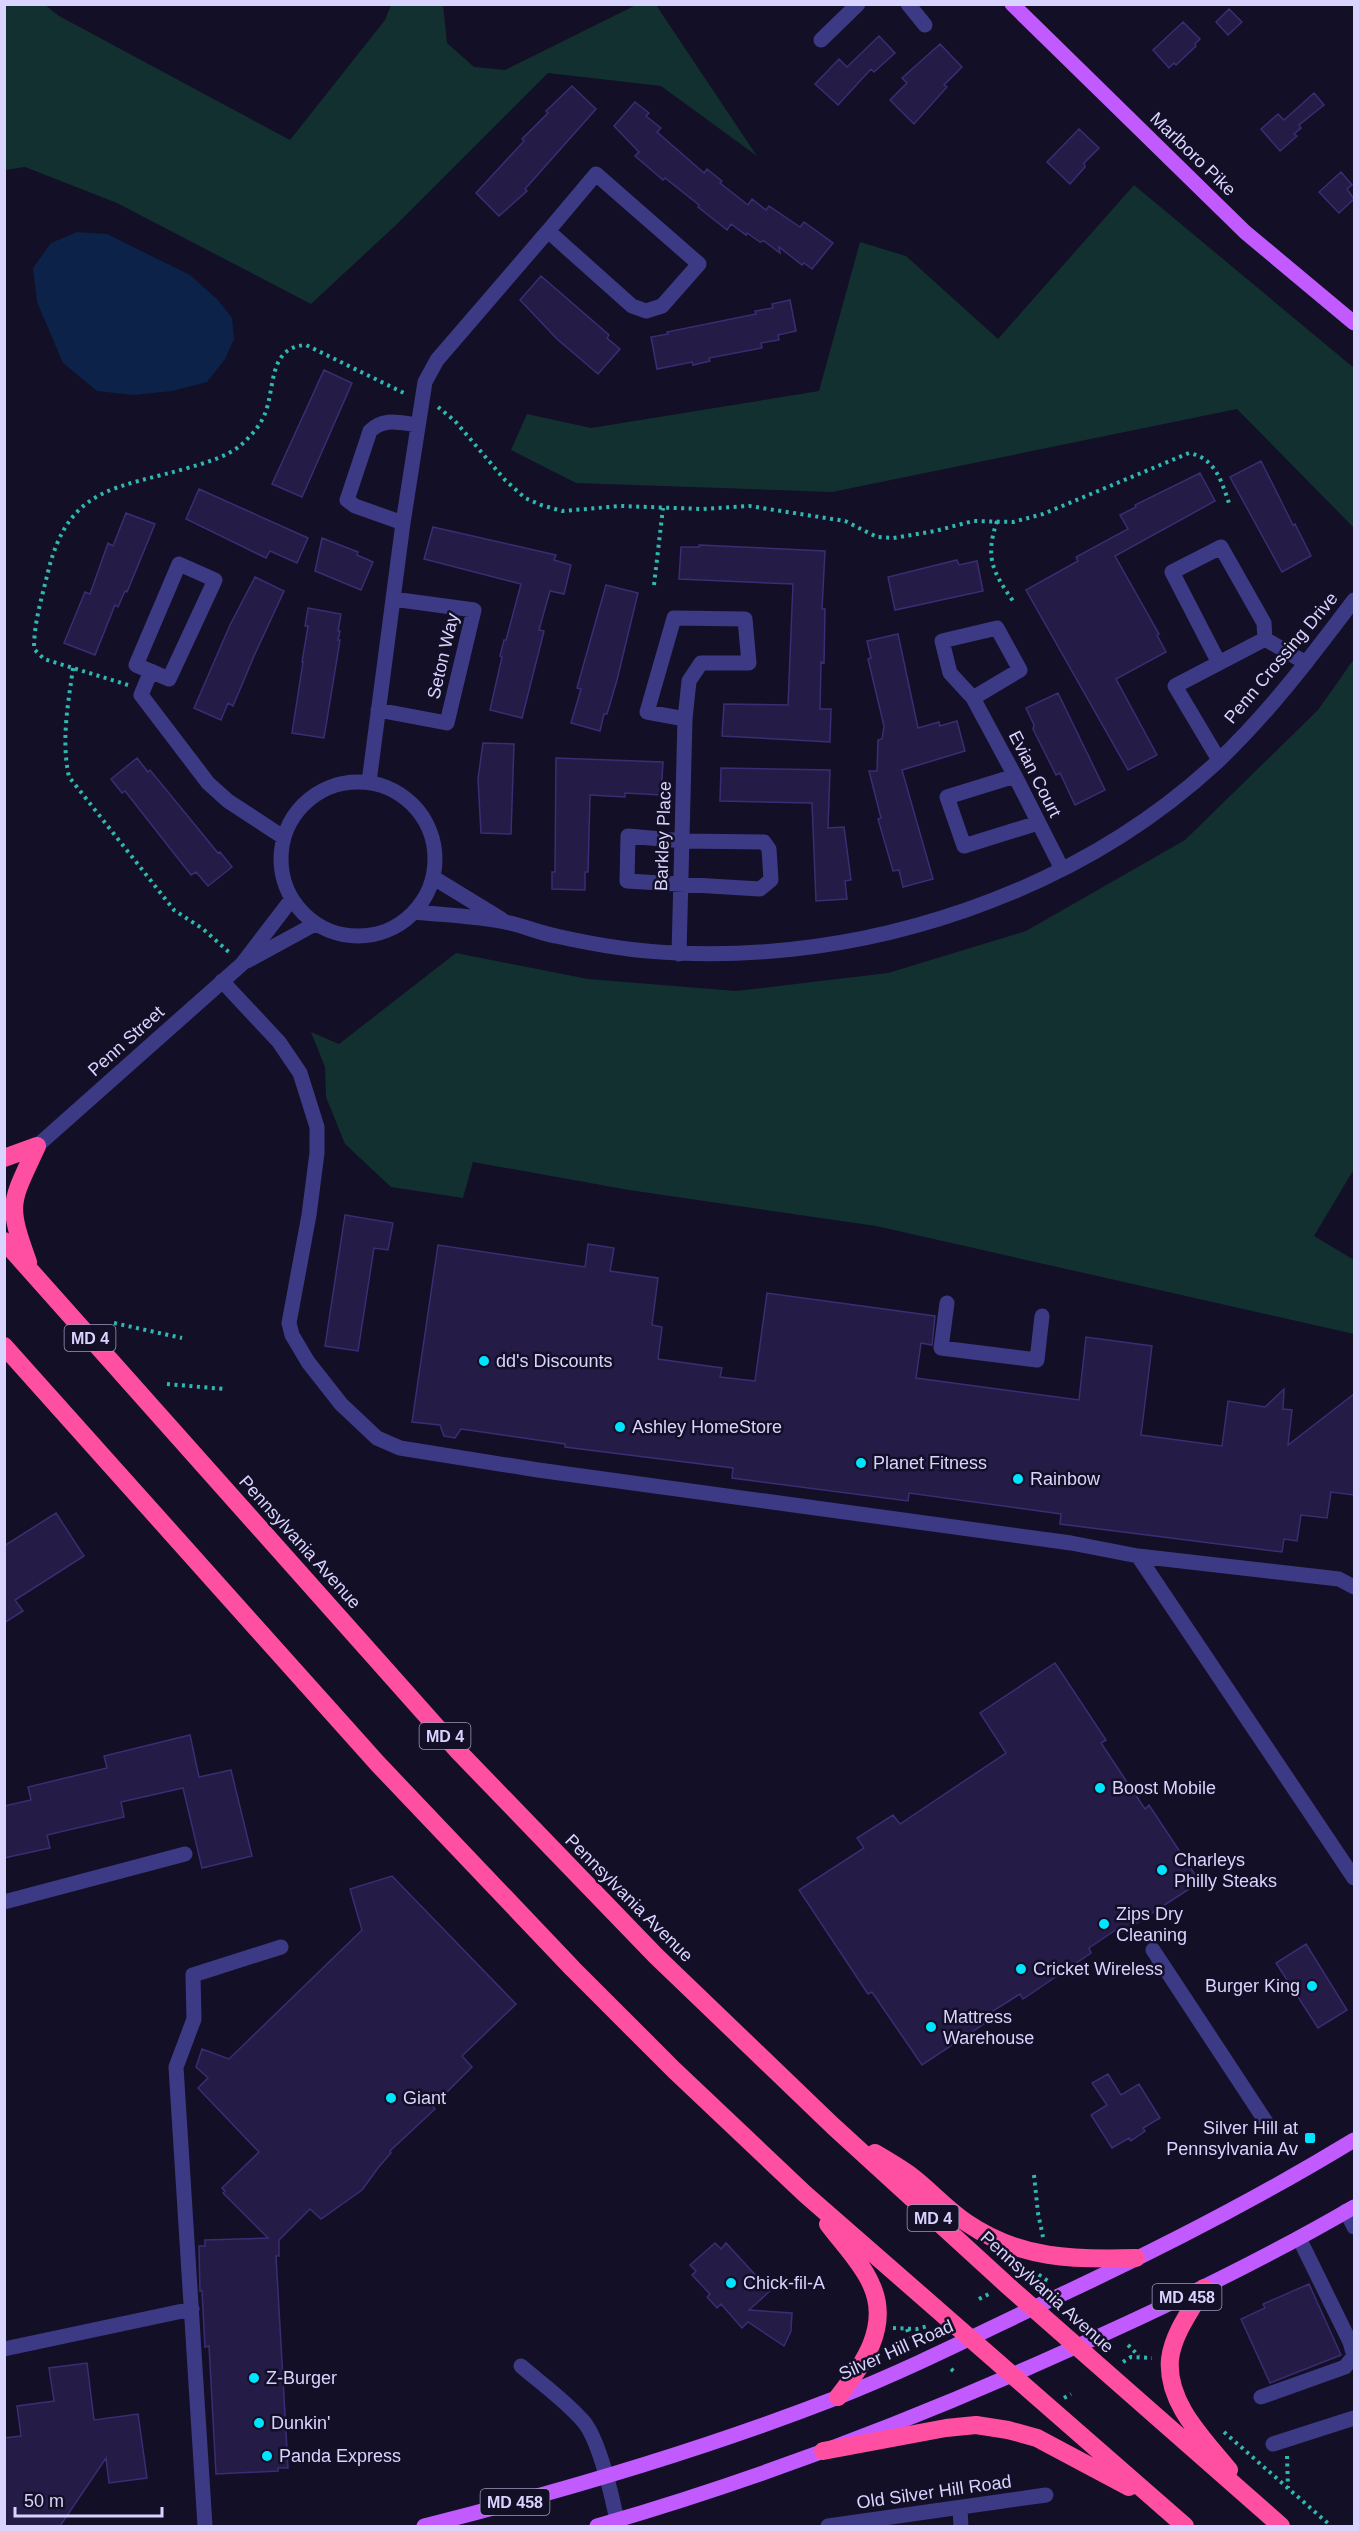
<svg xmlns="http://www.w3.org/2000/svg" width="1359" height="2531" font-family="Helvetica,sans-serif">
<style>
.green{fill:#12302f}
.water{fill:#0c2248}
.building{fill:#241b47;stroke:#3b2d73;stroke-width:1.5}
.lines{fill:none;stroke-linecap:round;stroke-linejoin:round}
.path{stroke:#2fb8b0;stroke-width:4;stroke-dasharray:3 4.5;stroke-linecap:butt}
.minor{stroke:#3d3a85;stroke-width:15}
.major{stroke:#c25bff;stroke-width:15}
.highway{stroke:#ff4fa3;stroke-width:18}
.poi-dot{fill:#00e5ff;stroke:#130f26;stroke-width:2}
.labels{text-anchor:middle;stroke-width:5;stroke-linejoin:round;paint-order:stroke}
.shield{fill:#130f26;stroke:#9e99be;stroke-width:1.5}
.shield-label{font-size:16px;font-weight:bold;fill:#d9d4ff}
.street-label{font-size:18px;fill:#d9d4ff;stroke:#130f26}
.poi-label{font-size:18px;fill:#d9d4ff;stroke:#130f26;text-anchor:start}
</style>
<rect width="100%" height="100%" fill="#130f26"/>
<path class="green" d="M 4,5 L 45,5 L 59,16 L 290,140 L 385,20 L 391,5 L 443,5 L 447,43 L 474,67 L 505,70 L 636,5 L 656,5 L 757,156 L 661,86 L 548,73 L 396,225 L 311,304 L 117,203 L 25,167 L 5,170 Z
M 1134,185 L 1354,368 L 1354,528 L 1237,409 L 832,492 L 576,483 L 511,450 L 527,414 L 591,428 L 819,391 L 860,242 L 906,256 L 998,339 Z
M 1354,659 L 1354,1169 L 1314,1236 L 1354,1260 L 1354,1334 L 876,1226 L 629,1190 L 473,1162 L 463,1198 L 391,1187 L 345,1144 L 326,1097 L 325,1067 L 311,1032 L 339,1044 L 456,953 L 588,979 L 736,991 L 888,973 L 1026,931 L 1185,840 L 1318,710 Z"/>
<path class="water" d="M 77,232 L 107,234 L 190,275 L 218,300 L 232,318 L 234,339 L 225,359 L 207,382 L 172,391 L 133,395 L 97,391 L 63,363 L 37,302 L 33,268 L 51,243 Z"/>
<path class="building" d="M 1229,9 L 1242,22 L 1228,35 L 1216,22 Z
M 1183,22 L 1200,39 L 1195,44 L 1196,46 L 1176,65 L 1174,63 L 1169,68 L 1153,50 Z
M 879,36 L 895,53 L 874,72 L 871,69 L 838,105 L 815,84 L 839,59 L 847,67 Z
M 940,44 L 962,67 L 944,85 L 947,87 L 914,124 L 890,100 L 907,83 L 902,78 Z
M 572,86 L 596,109 L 525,189 L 527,191 L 499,216 L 476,193 L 524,141 L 522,139 L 548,113 L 546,111 Z
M 1314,93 L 1324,105 L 1299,125 L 1301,128 L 1294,134 L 1297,136 L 1280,151 L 1261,129 L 1278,114 L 1284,120 Z
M 635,102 L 649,113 L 646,116 L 661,128 L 657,132 L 704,173 L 707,169 L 722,181 L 720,183 L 748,205 L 752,199 L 766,210 L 769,206 L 800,227 L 804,222 L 833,243 L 812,269 L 804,263 L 802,265 L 779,247 L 780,253 L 764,241 L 760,242 L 747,233 L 746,235 L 731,224 L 727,230 L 698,207 L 699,205 L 665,178 L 663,180 L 635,156 L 639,152 L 614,126 Z
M 1079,129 L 1099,148 L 1084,163 L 1085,167 L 1070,184 L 1047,162 Z
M 1341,172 L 1352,185 L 1347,189 L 1354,199 L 1339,213 L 1319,192 Z
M 541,276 L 609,335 L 607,338 L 620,349 L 598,374 L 557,339 L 520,300 Z
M 790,300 L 796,331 L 778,335 L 779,340 L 761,343 L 762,348 L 709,358 L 710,361 L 693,365 L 692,362 L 657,369 L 651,337 L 668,334 L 667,332 L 756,314 L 755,311 L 773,308 L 772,304 Z
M 324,370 L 352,383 L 302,497 L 272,484 Z
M 1261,461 L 1293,525 L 1295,524 L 1311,556 L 1282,572 L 1230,477 Z
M 1200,473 L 1215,501 L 1115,556 L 1159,634 L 1157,635 L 1166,652 L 1116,679 L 1157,755 L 1128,770 L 1026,590 L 1078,561 L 1076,557 L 1128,529 L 1120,515 L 1136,507 L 1135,505 Z
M 199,489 L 308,538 L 297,563 L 270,551 L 266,558 L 186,519 Z
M 126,513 L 155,524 L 127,592 L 125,591 L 118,607 L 115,605 L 95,655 L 64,643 L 85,592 L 90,594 L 108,543 L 113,546 Z
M 433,527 L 556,555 L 554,560 L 571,565 L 564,594 L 550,591 L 539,630 L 544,631 L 522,718 L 490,710 L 502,657 L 500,656 L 504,640 L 506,640 L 521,584 L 424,559 Z
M 322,538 L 358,552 L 357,555 L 373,562 L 361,590 L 315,571 Z
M 699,545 L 825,551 L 822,609 L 825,609 L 824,663 L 821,662 L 820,709 L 831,709 L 830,742 L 722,736 L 724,704 L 788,705 L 793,584 L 679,579 L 681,547 L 699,547 Z
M 957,560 L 959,565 L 977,561 L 983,591 L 895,610 L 888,577 Z
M 255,577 L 284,591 L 254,656 L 233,706 L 228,703 L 221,720 L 194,708 L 230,625 Z
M 606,585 L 638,593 L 617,680 L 607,714 L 604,714 L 600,731 L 571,723 L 581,689 L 577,688 L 582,670 Z
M 308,608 L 341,614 L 338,631 L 340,631 L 338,640 L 340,640 L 324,738 L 292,733 L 303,662 L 302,662 L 308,626 L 305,626 Z
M 898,634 L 918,728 L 939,722 L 940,726 L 957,721 L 965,751 L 902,770 L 933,879 L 903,887 L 899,870 L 893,871 L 878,819 L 881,818 L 869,771 L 877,771 L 878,740 L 882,739 L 884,726 L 868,659 L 871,658 L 867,641 Z
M 1058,693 L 1105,790 L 1075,805 L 1060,773 L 1056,775 L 1033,729 L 1034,725 L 1026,708 Z
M 483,743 L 514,744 L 511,834 L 481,833 L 478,779 Z
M 137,758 L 148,772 L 150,770 L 218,853 L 220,852 L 232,867 L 208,886 L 196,872 L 191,875 L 125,791 L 122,793 L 111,779 Z
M 556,758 L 663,762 L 661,795 L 625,793 L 625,797 L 590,795 L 588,872 L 585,872 L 585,890 L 552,889 L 552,872 L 555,872 Z
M 721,768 L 830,770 L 828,828 L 844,827 L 851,880 L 845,881 L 847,899 L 816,901 L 812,803 L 720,801 Z
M 345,1215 L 393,1223 L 388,1250 L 374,1248 L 358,1351 L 325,1346 Z
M 588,1244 L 614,1248 L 610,1271 L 658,1278 L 652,1325 L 662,1327 L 658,1359 L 722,1368 L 720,1377 L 755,1381 L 767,1293 L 935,1316 L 932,1345 L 921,1343 L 916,1378 L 1079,1400 L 1086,1337 L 1152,1346 L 1141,1435 L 1222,1446 L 1228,1401 L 1265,1407 L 1284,1389 L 1283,1409 L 1292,1410 L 1288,1445 L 1354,1394 L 1354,1495 L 1331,1492 L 1327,1518 L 1301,1515 L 1297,1541 L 1284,1539 L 1282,1552 L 1060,1524 L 1061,1514 L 909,1493 L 908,1501 L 732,1478 L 733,1468 L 565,1447 L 565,1444 L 461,1429 L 455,1438 L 444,1436 L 440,1425 L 412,1422 L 438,1245 L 585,1267 Z
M 56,1513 L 84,1556 L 15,1600 L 23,1611 L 4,1623 L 4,1546 Z
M 1055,1663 L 1106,1740 L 1101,1743 L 1145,1809 L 1149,1805 L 1200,1882 L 1123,1932 L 1120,1927 L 1089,1948 L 1091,1953 L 1023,1999 L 1020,1994 L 988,2014 L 990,2020 L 922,2065 L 872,1992 L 868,1994 L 799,1890 L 864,1848 L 857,1838 L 893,1815 L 900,1824 L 1006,1753 L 980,1713 Z
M 190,1735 L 199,1777 L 231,1770 L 252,1856 L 202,1868 L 183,1788 L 121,1802 L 124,1817 L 47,1835 L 50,1848 L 4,1858 L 4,1806 L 31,1800 L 28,1787 L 107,1768 L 104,1756 Z
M 392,1876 L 516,2004 L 462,2056 L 472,2067 L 433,2106 L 435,2109 L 390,2151 L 391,2153 L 378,2168 L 362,2190 L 321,2219 L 310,2209 L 279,2240 L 279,2256 L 276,2256 L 288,2468 L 278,2468 L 278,2471 L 216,2474 L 209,2346 L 205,2347 L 202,2291 L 200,2291 L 199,2246 L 205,2246 L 205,2240 L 268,2238 L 223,2193 L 225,2191 L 222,2188 L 259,2152 L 198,2088 L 208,2078 L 196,2067 L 202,2049 L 229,2059 L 362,1930 L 350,1889 Z
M 1306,1944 L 1347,2010 L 1318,2028 L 1276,1963 Z
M 1108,2074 L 1121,2095 L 1139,2084 L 1160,2118 L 1143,2128 L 1145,2131 L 1131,2141 L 1129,2138 L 1112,2148 L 1091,2115 L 1107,2105 L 1092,2083 Z
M 715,2243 L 721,2249 L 726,2243 L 770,2291 L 749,2310 L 792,2313 L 791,2331 L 784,2346 L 748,2322 L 742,2328 L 721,2304 L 717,2308 L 707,2297 L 710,2294 L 692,2275 L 696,2271 L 690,2265 Z
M 1309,2284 L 1341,2355 L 1270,2383 L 1241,2319 L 1265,2308 L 1263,2304 Z
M 87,2363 L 94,2420 L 138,2414 L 147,2478 L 109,2483 L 106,2458 L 60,2526 L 4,2526 L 4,2438 L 21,2436 L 17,2406 L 54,2401 L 49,2368 Z"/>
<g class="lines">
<path class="path" d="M 438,407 L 455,421 L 505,480 L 525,498 L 541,505 L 562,511 L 621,506 L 702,509 L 749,506 L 845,521 L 877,537 L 893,538 L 935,531 L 973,521 L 1013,522 L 1043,514 L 1189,453 C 1216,458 1222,483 1230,506
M 997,521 C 985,557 992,571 1013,601
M 654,585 L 663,508
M 73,668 C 68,705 61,740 69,777 L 174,910 L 203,929 L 230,953
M 128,685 L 44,659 L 34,649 C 34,622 42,597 48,572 C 69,485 117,489 191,467 C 208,462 228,456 241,445 C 250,437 259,427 264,416 C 276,389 267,347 306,345 L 406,394
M 114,1323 L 182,1338
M 167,1384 L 224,1389
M 1034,2175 L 1038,2213 L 1043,2237
M 1025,2275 L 1035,2272 L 1048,2281
M 979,2299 L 989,2294
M 893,2328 L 917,2329 L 928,2326
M 907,2329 L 909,2335 L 918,2342
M 1128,2345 L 1139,2356
M 1123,2362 L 1131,2357 L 1152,2358
M 951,2369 L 956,2373
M 1064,2398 L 1071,2394
M 1224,2432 L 1331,2526
M 1287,2456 L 1288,2488"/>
<path class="minor" d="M 908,4 L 925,25
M 821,40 L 858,4
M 596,174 L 699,264 L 662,306 L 646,311 L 632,306 L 548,231 Z
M 403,523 L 355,506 L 347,500 L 370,431 C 384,417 400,423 418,425
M 179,564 L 215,580 L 169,679 L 136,665 Z
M 1219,663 L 1172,572 L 1221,547 L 1264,623 L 1265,639
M 151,671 L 141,695 L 208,783 L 228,801 L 283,837
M 973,698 L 1020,670 L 997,628 L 942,641 L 950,673 L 973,698 L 1015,776 L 1062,869
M 378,710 L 447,723 L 474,610 L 393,599
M 1219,760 L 1175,686 L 1265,639 L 1306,663
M 1015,776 L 947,797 L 964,846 L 1038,823
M281 859a77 77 0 1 1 154 0a77 77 0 1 1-154 0Z
M 369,782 L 403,523 L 425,382 L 437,360 L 548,231
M 628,836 L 683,841 L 764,842 L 769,849 L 771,880 L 760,889 L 627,881 Z
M 434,878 L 501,919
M 414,912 C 444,915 476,916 505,922 C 522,925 539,933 556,936 C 596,945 638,952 678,953 C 870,961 1074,894 1216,763 C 1268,714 1311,657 1354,600
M 679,954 L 685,719 L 689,681 L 701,663 L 749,663 L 745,619 L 674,618 L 647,712 L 685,719
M 247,961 L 315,924
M 222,981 L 279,1042 L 300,1073 L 317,1127 L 317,1153 L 309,1215 L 289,1323 L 292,1335 L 308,1362 L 341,1404 L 377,1438 L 400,1448 L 538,1470 L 1071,1543 L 1138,1556 L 1339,1579 L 1354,1587
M 37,1146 L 242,964 L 291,900
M 947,1303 L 941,1348 L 1037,1360 L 1042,1316
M 1138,1556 L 1354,1878
M 4,1902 L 185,1854
M 1153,1950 L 1270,2128
M 1346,2211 L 1354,2227
M 4,2349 L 192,2309
M 521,2366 C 542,2384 566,2401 584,2422 C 600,2442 613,2500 618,2526
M 1261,2397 L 1345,2367 L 1354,2356 L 1350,2342 L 1299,2238
M 1273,2444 L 1354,2418
M 960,2509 L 961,2526
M 205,2526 L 176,2067 L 194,2019 L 193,1975 L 281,1947
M 828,2526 L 1046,2495"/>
<path class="major" d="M 1012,4 L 1245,232 L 1354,323
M 424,2526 C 563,2491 702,2450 836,2398 C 915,2367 990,2328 1067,2292 C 1165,2246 1262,2196 1354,2140
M 597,2526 C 753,2481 906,2423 1055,2356 C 1157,2311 1258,2263 1354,2207"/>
<path class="highway" d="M 4,1158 L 37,1146
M 4,1241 L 458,1751 L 656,1956 L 833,2126 L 1007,2285 L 1281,2526
M 28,1262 C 6,1202 11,1203 37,1146
M 4,1346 L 378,1764 L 573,1969 L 674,2070 L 805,2194 L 1185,2526
M 875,2153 C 887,2160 899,2167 910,2175 C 930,2190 946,2209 967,2223 C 1020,2259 1074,2260 1136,2258
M 828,2224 C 842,2243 862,2263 871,2284 C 891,2326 863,2365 838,2397
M 1204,2288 C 1191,2310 1173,2334 1170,2359 C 1166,2403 1204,2439 1229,2470
M 823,2451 L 946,2428 L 976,2425 L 1008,2430 L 1037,2438 L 1129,2487"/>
</g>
<g class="poi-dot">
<circle cx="484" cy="1361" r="6"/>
<circle cx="620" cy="1427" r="6"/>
<circle cx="861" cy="1463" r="6"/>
<circle cx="1018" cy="1479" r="6"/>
<circle cx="1100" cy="1788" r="6"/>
<circle cx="1162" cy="1870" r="6"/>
<circle cx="1104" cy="1924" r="6"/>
<circle cx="1021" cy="1969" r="6"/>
<circle cx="1312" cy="1986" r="6"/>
<circle cx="931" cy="2027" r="6"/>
<circle cx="391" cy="2098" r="6"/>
<rect x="1304" y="2132" width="12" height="12" rx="3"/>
<circle cx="731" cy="2283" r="6"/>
<circle cx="254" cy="2378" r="6"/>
<circle cx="259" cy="2423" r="6"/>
<circle cx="267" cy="2456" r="6"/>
</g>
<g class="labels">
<g class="shield">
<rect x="64.5" y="1325" width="51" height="26" rx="4.5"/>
<rect x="419.5" y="1723" width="51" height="26" rx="4.5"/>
<rect x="907.5" y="2205" width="51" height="26" rx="4.5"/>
<rect x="1152.5" y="2284" width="69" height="26" rx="4.5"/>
<rect x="480.5" y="2489" width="69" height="26" rx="4.5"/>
</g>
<g class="shield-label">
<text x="90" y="1344">MD 4</text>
<text x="445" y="1742">MD 4</text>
<text x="933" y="2224">MD 4</text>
<text x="1187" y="2303">MD 458</text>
<text x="515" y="2508">MD 458</text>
</g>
<g class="street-label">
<text transform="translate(1193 154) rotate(44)" y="6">Marlboro Pike</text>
<text transform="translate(443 656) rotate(-77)" y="6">Seton Way</text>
<text transform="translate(1281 658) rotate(-50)" y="6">Penn Crossing Drive</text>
<text transform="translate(1035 774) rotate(63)" y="6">Evian Court</text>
<text transform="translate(663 836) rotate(-88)" y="6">Barkley Place</text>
<text transform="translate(126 1041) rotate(-42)" y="6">Penn Street</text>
<text transform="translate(300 1542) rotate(48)" y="6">Pennsylvania Avenue</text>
<text transform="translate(629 1898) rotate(45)" y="6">Pennsylvania Avenue</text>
<text transform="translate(1047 2292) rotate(42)" y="6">Pennsylvania Avenue</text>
<text transform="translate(896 2350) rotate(-24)" y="6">Silver Hill Road</text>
<text transform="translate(934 2492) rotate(-8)" y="6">Old Silver Hill Road</text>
</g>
<g class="poi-label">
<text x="496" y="1367">dd's Discounts</text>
<text x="632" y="1433">Ashley HomeStore</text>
<text x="873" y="1469">Planet Fitness</text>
<text x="1030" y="1485">Rainbow</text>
<text x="1112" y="1794">Boost Mobile</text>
<text x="1174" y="1866">Charleys<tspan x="1174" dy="21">Philly Steaks</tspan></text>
<text x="1116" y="1920">Zips Dry<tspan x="1116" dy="21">Cleaning</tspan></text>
<text x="1033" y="1975">Cricket Wireless</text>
<text x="1300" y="1992" text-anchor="end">Burger King</text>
<text x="943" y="2023">Mattress<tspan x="943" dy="21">Warehouse</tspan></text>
<text x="403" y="2104">Giant</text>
<text x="1298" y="2134" text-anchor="end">Silver Hill at<tspan x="1298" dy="21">Pennsylvania Av</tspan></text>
<text x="743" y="2289">Chick-fil-A</text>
<text x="266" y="2384">Z-Burger</text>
<text x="271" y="2429">Dunkin'</text>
<text x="279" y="2462">Panda Express</text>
</g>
</g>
<rect width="1359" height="2531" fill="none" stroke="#d9d4ff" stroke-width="12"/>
<path d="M15 2507v9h147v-9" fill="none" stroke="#d9d4ff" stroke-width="3"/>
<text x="24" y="2507" font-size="18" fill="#d9d4ff" stroke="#130f26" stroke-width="4.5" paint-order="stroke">50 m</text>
</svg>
